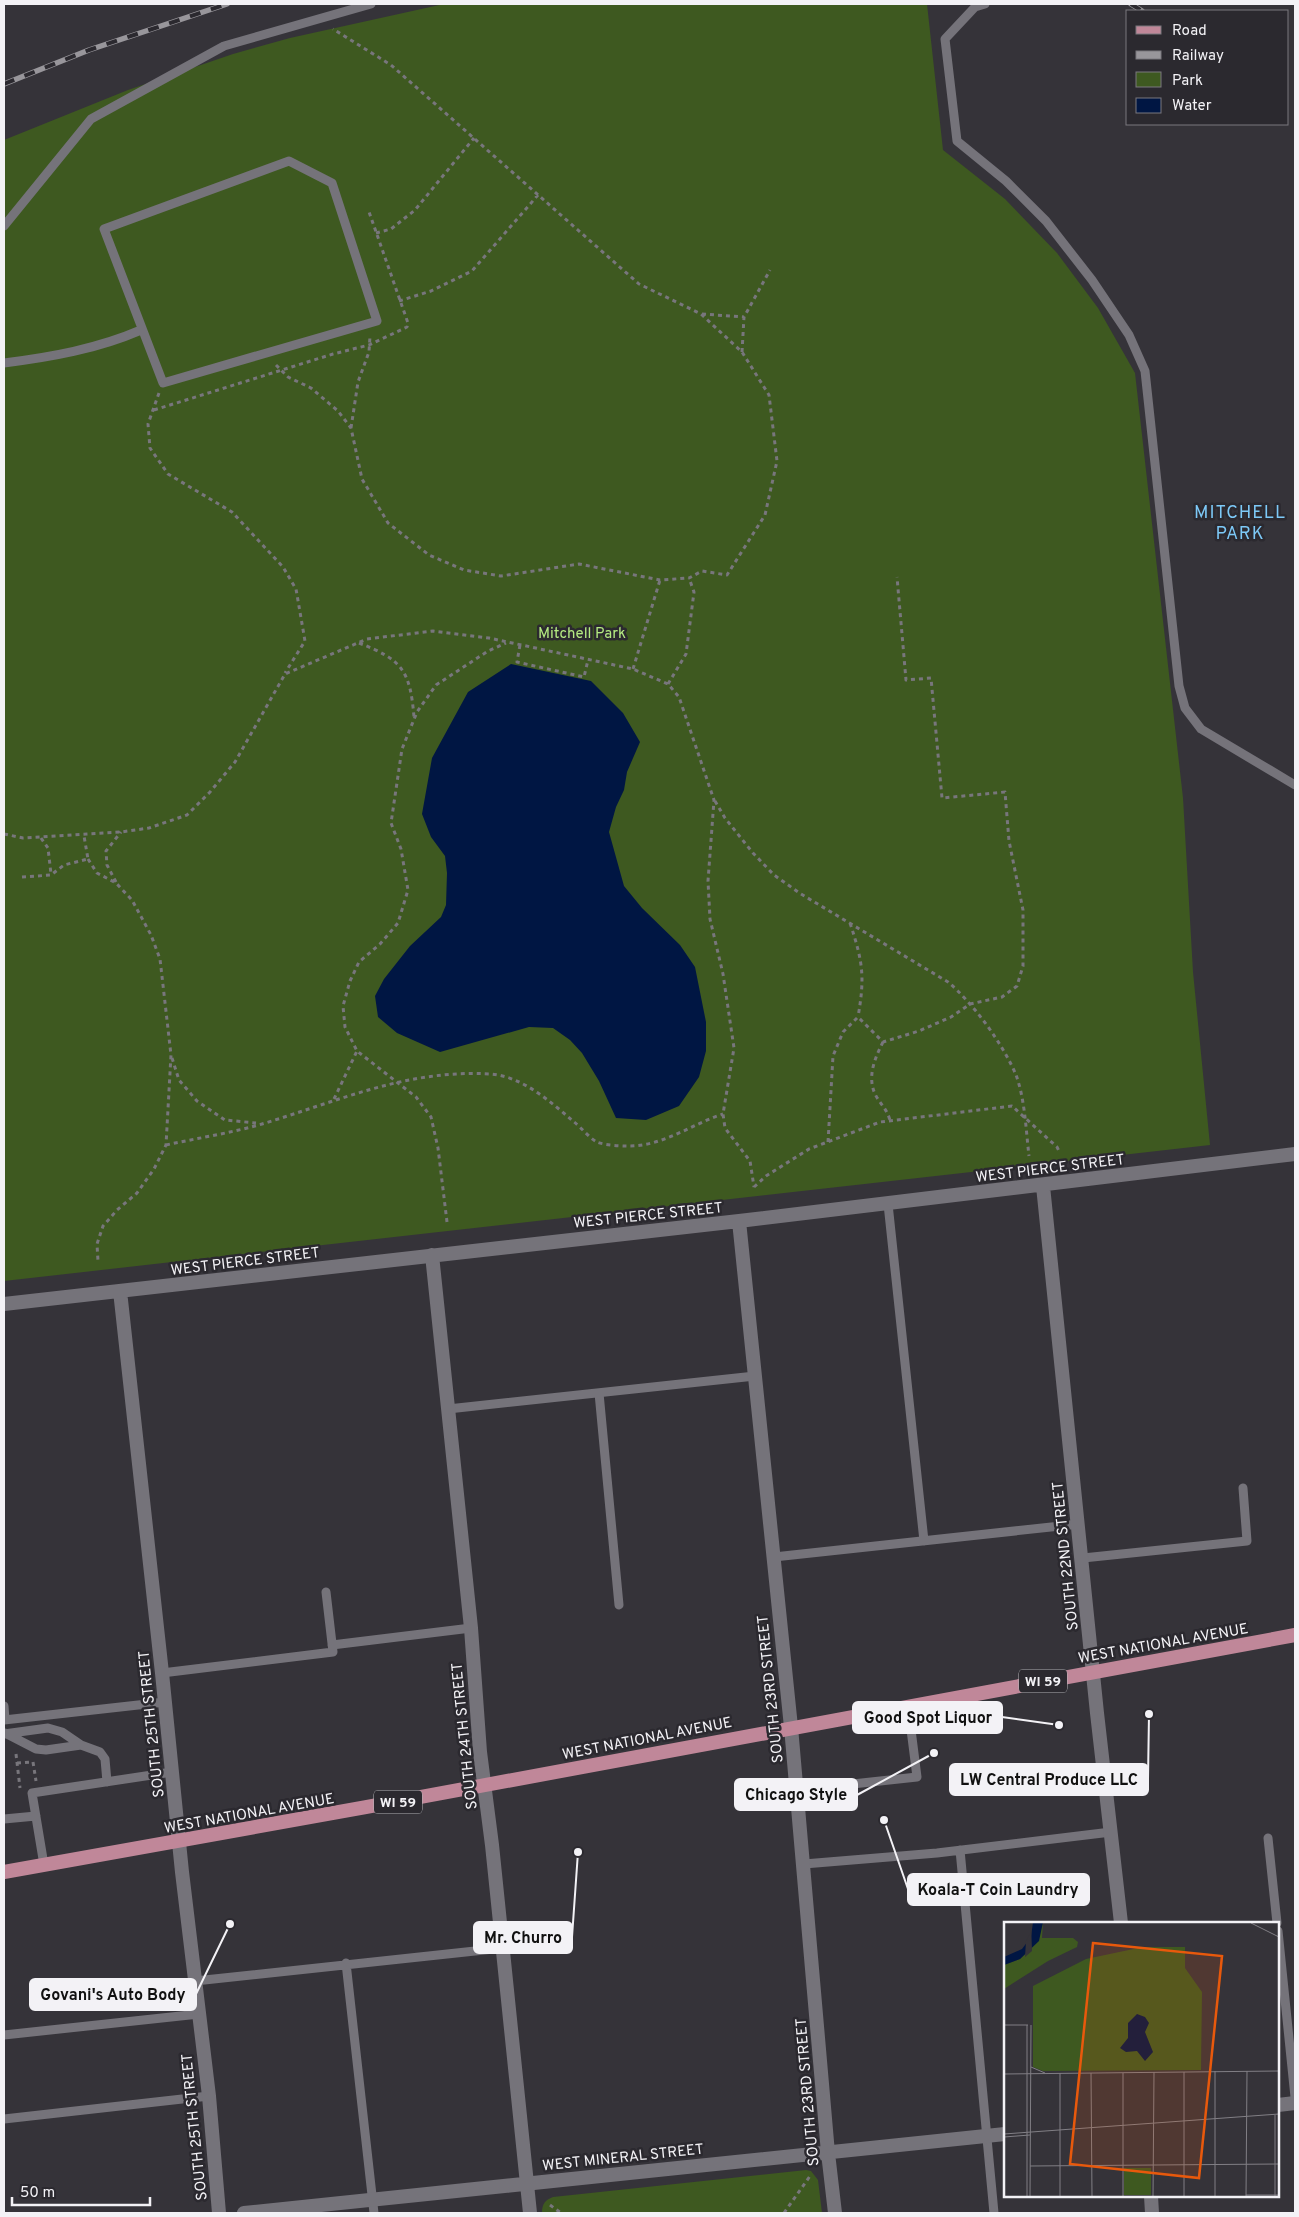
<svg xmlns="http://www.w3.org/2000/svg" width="1299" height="2217" font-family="Overpass,sans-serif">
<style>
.green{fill:#3e5920}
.water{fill:#001643}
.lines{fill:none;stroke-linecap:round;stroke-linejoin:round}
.path{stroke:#78767c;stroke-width:3;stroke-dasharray:4 4;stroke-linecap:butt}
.service{stroke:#75737a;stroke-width:9}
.minor{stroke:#75737a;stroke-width:14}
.primary{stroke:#c08799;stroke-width:14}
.rail-casing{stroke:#98969b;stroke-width:5.5}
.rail{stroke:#2b292f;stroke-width:4;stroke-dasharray:11;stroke-linecap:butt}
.labels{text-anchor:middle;stroke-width:5;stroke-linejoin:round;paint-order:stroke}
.shield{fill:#2b292f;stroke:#b7b6ba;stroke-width:1}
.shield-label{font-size:14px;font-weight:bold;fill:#f3f2f6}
.park-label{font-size:15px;fill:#b5eb82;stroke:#2b292f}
.street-label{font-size:15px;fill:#f3f2f6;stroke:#2b292f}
.quarter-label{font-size:18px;letter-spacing:1px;fill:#7dc9f7;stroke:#2b292f}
.inset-road{fill:none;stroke:#817f85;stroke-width:1}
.view{fill:#e8590c;fill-opacity:0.15;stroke:#e8590c;stroke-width:2.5}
.inset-edge{fill:none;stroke:#f3f2f6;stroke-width:2.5}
.leader{fill:none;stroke:#f3f2f6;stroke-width:2}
.callout-dot{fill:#f3f2f6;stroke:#2b292f;stroke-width:2}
.callout{fill:#f3f2f6;stroke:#f3f2f6;stroke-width:2}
.callout-label{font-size:16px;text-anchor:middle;font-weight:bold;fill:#111}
</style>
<rect width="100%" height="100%" fill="#353339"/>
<path class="green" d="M 444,4 L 927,4 L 943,150 L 1005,199 L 1057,253 L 1098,308 L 1135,373 L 1183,798 L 1193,972 L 1210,1145 L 4,1281 L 4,140 L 128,90 L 233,54 L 290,38 Z
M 806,2170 L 811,2171 L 818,2180 L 822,2213 L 542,2213 C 542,2204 545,2200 553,2197 Z"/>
<path class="water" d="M 511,664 L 591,681 L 623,713 L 640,742 L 627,772 L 624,790 L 616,807 L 609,832 L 624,886 L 642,908 L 680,945 L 695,967 L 706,1022 L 706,1051 L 699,1077 L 679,1106 L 646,1120 L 616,1118 L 599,1081 L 582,1053 L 570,1040 L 553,1028 L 529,1027 L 440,1052 L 397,1033 L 378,1017 L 375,996 L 384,979 L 410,946 L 441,917 L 446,905 L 447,873 L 445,856 L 431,837 L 422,814 L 432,758 L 468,692 Z"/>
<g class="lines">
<path class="path" d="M 376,233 L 391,229 L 415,210 L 474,138
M 399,301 L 431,291 L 472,271 L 538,195
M 702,314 L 744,317
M 742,352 L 744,317 L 770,270
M 276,365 L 288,377 L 311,388 L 338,411 L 351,428 L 362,479 L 388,523 L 429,555 L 464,570 L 501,576 L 579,564 L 660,580 L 689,578 L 702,571 L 727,575 L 765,515 L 777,461 L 769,395 L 742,352 L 701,314 L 639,284 L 391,65 L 333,29
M 159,393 L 148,424 L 150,448 L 168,474 L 232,512 L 283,567 L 296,589 L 305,641 L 285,673
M 154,410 L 333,354 L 369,345 L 407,327 L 408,323 L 368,209
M 351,428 L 358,382 L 369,352 L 370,336
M 359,643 C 403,660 410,671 414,717
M 520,645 L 517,662 L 584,677 L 588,660
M 633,669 L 660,580
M 668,684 L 686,654 L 694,592 L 689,578
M 715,801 L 725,818 L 753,853 L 774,875 L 801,894 L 948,982 C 973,1003 1003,1044 1016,1075 C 1025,1099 1026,1131 1029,1156
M 4,834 L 23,838 L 121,832 L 149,828 L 187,815 L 210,792 L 235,762 L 285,674 L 367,639 L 433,631 L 489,638 L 633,669 L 668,684 L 679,697 L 714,800 L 708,881 L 710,919 L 723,974 L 734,1048 L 723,1114 L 725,1128 L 750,1161 L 754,1187
M 41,838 L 48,848 L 51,874
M 88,859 L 97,873 L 116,883 L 132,900 L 151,935 L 160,959 L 171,1055 L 166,1145 L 154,1169 L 137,1193 L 117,1210 L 103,1226 L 97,1244 L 98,1261
M 22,877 L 51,875 L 64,865 L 88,859 L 84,836
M 116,882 L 107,865 L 106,851 L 121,832
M 850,923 C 863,962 865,977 858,1017
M 883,1042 C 875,1058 867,1076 875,1094 C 880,1104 888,1110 890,1121
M 172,1058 L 179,1080 L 197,1101 L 225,1120 L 256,1123
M 334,1099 L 357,1051
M 828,1142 L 833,1056 L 843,1032 L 858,1017 L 883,1042 L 919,1031 L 951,1017 L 970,1004 L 1002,997 L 1017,986 L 1023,966 L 1023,910 L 1009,841 L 1005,792 L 942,798 L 931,678 L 906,680 L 897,577
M 166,1145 C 198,1138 231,1133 262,1124 C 339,1101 407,1069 490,1074 C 522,1076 551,1102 574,1122 C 581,1127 589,1138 597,1142 C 604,1145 619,1146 627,1146 C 662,1147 692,1124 723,1114
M 754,1187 L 766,1176 L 809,1149 L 880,1122 L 1012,1106 L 1057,1147 L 1060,1153
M 447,1222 L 438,1148 L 431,1117 L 416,1097 L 357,1051 L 345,1027 L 343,1006 L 350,981 L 359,962 L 380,944 L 398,923 L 408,890 L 401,849 L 391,823 L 402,749 L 417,712 L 436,685 L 488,651 L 506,643
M 16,1754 L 20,1788
M 33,1762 L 36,1781
M 17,1763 L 32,1762
M 550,2205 L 561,2213
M 784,2213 L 810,2176"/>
<path class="service" d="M 985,4 L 975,7 L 945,39 L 957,141 L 1006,181 L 1046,221 L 1092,280 L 1129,335 L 1145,371 L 1179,686 L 1185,708 L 1201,729 L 1295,785
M 289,161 L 332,183 L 377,321 L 163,383 L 104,229 Z
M 4,226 L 91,119 L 224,46 L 371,4
M 4,363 C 51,357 97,349 141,330
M 888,1204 L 924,1541
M 599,1393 L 619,1605
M 448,1409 L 755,1376
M 774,1557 L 1079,1524
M 1083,1558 L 1247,1541 L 1243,1488
M 332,1645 L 471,1628
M 162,1673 L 333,1652 L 326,1592
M 4,1706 L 5,1720
M 4,1720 L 165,1702
M 5,1733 L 36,1749 L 46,1750 L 81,1745
M 4,1734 L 48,1728 L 62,1732 L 81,1745 L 100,1752 L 105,1759 L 107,1782
M 797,1790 L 917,1777 L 908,1706
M 4,1819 L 36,1816
M 1268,1838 L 1277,1923
M 960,1850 L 994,2213
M 804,1864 L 937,1853 L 1111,1832
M 44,1865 L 32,1793 L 172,1772
M 1278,1931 L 1295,2097
M 346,1963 L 374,2213
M 195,1981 L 503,1948
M 4,2035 L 199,2014
M 4,2119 L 209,2096"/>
<path class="minor" d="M 1043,1186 L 1097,1713 L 1121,1923
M 739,1221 L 791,1727 L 828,2153 L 835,2213
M 432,1255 L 471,1628 L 480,1752 L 492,1845 L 530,2213
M 120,1291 L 162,1673 L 182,1872 L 209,2096 L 219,2213
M 4,1304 L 739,1221 L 1295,1154
M 1278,2105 L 1295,2103
M 1151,2196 L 1152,2213
M 244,2213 L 1005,2134"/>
<path class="primary" d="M 4,1872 C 435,1797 864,1713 1295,1635"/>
<g class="rail-casing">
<path id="rail" d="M 1131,4 L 1142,11
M 4,84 L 89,50 L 227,4"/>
</g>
<use href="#rail" class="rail"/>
</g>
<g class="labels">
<g class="shield">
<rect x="1019" y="1669.5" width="48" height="23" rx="4"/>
<rect x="374" y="1790.5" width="48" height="23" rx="4"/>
</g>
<g class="shield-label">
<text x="1043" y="1686">WI 59</text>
<text x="398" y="1807">WI 59</text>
</g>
<g class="park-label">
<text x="582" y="638">Mitchell Park</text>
</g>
<g class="street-label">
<text transform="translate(1050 1168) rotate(-7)" y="5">WEST PIERCE STREET</text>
<text transform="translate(648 1215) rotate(-6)" y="5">WEST PIERCE STREET</text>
<text transform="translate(245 1261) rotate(-7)" y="5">WEST PIERCE STREET</text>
<text transform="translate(1065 1556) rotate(-96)" y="5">SOUTH 22ND STREET</text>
<text transform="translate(1163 1643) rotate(-10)" y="5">WEST NATIONAL AVENUE</text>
<text transform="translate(770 1689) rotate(-96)" y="5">SOUTH 23RD STREET</text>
<text transform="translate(151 1724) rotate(-96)" y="5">SOUTH 25TH STREET</text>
<text transform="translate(464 1736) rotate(-96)" y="5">SOUTH 24TH STREET</text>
<text transform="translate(647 1738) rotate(-11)" y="5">WEST NATIONAL AVENUE</text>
<text transform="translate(249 1813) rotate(-10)" y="5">WEST NATIONAL AVENUE</text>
<text transform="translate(807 2092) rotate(-95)" y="5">SOUTH 23RD STREET</text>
<text transform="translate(194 2127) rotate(-96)" y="5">SOUTH 25TH STREET</text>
<text transform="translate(623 2157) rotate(-6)" y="5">WEST MINERAL STREET</text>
</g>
<g class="quarter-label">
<text x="1240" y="518">MITCHELL<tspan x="1240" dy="21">PARK</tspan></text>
</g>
</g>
<g transform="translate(1004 1922)">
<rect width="275" height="275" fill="#353339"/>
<path d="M 39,0 L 38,16 L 69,16 L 74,20 L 73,25 L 44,39 L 0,67 L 0,43 L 16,37 L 34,19 ZM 139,25 L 181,25 L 181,46 L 198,70 L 197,148 L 39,149 L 29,145 L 29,64 L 82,37 ZM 120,246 L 147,246 L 147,273 L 120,273 Z" fill="#3e5920"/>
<path d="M 29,0 L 39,0 L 35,19 L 16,37 L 0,43 L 0,35 L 18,27 L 27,15 ZM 133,92 L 141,95 L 145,101 L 141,110 L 149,130 L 141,139 L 133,129 L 122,130 L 116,126 L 124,116 L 124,101 Z" fill="#001643"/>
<path d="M 27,0 L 28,29 L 21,35 L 22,19 L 26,12 Z" fill="#353339"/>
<path class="inset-road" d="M 247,1 L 275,15M 0,103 L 24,103M 27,145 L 41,151M 180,150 L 180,275M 87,151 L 88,275M 0,152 L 275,149M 0,212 L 275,192M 0,215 L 26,213M 26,244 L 275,242M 242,273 L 275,273M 23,275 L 23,103M 26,275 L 27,103M 56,275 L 56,151M 119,275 L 119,151M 149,275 L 150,150M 211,275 L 211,149M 242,275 L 243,149M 271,275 L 271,193"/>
<path class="view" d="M 89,21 L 218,34 L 195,256 L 66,242 Z"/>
<rect width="275" height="275" class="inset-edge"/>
</g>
<path class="leader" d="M1059 1725L1002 1717M1149 1714L1148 1779M934 1753L857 1795M884 1820L908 1889M578 1852L572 1937M230 1924L196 1994"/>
<g class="callout-dot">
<circle cx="1059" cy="1725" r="5"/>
<circle cx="1149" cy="1714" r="5"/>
<circle cx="934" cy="1753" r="5"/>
<circle cx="884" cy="1820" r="5"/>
<circle cx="578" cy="1852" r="5"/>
<circle cx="230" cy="1924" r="5"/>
</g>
<g class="callout">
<rect x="853" y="1702" width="149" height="31" rx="5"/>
<rect x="950" y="1764" width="198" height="31" rx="5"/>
<rect x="735" y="1779" width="122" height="31" rx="5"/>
<rect x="908" y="1874" width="181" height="31" rx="5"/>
<rect x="474" y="1922" width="98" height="31" rx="5"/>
<rect x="30" y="1979" width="166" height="31" rx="5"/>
</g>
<g class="callout-label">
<text x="928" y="1723">Good Spot Liquor</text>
<text x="1049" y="1785">LW Central Produce LLC</text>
<text x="796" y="1800">Chicago Style</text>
<text x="998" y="1895">Koala-T Coin Laundry</text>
<text x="523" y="1943">Mr. Churro</text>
<text x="113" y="2000">Govani's Auto Body</text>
</g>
<rect width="1299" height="2217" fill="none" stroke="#f3f2f6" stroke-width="10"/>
<rect x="1126" y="10" width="162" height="115" fill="#2b292f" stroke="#7b797f"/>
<rect x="1136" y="26" width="25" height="8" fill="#c08799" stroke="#7b797f"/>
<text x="1172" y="35" font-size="15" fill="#f3f2f6">Road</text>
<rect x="1136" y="51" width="25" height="8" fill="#98969b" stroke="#7b797f"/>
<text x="1172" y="60" font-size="15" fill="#f3f2f6">Railway</text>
<rect x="1136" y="72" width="25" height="15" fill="#3e5920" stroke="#7b797f"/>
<text x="1172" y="85" font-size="15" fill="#f3f2f6">Park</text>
<rect x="1136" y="98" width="25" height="15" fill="#001643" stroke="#7b797f"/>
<text x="1172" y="110" font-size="15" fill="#f3f2f6">Water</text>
<path d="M12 2197v8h138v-8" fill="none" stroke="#f3f2f6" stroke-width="2.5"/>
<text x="20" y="2197" font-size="15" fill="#f3f2f6" stroke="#2b292f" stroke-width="4" paint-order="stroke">50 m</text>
</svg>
